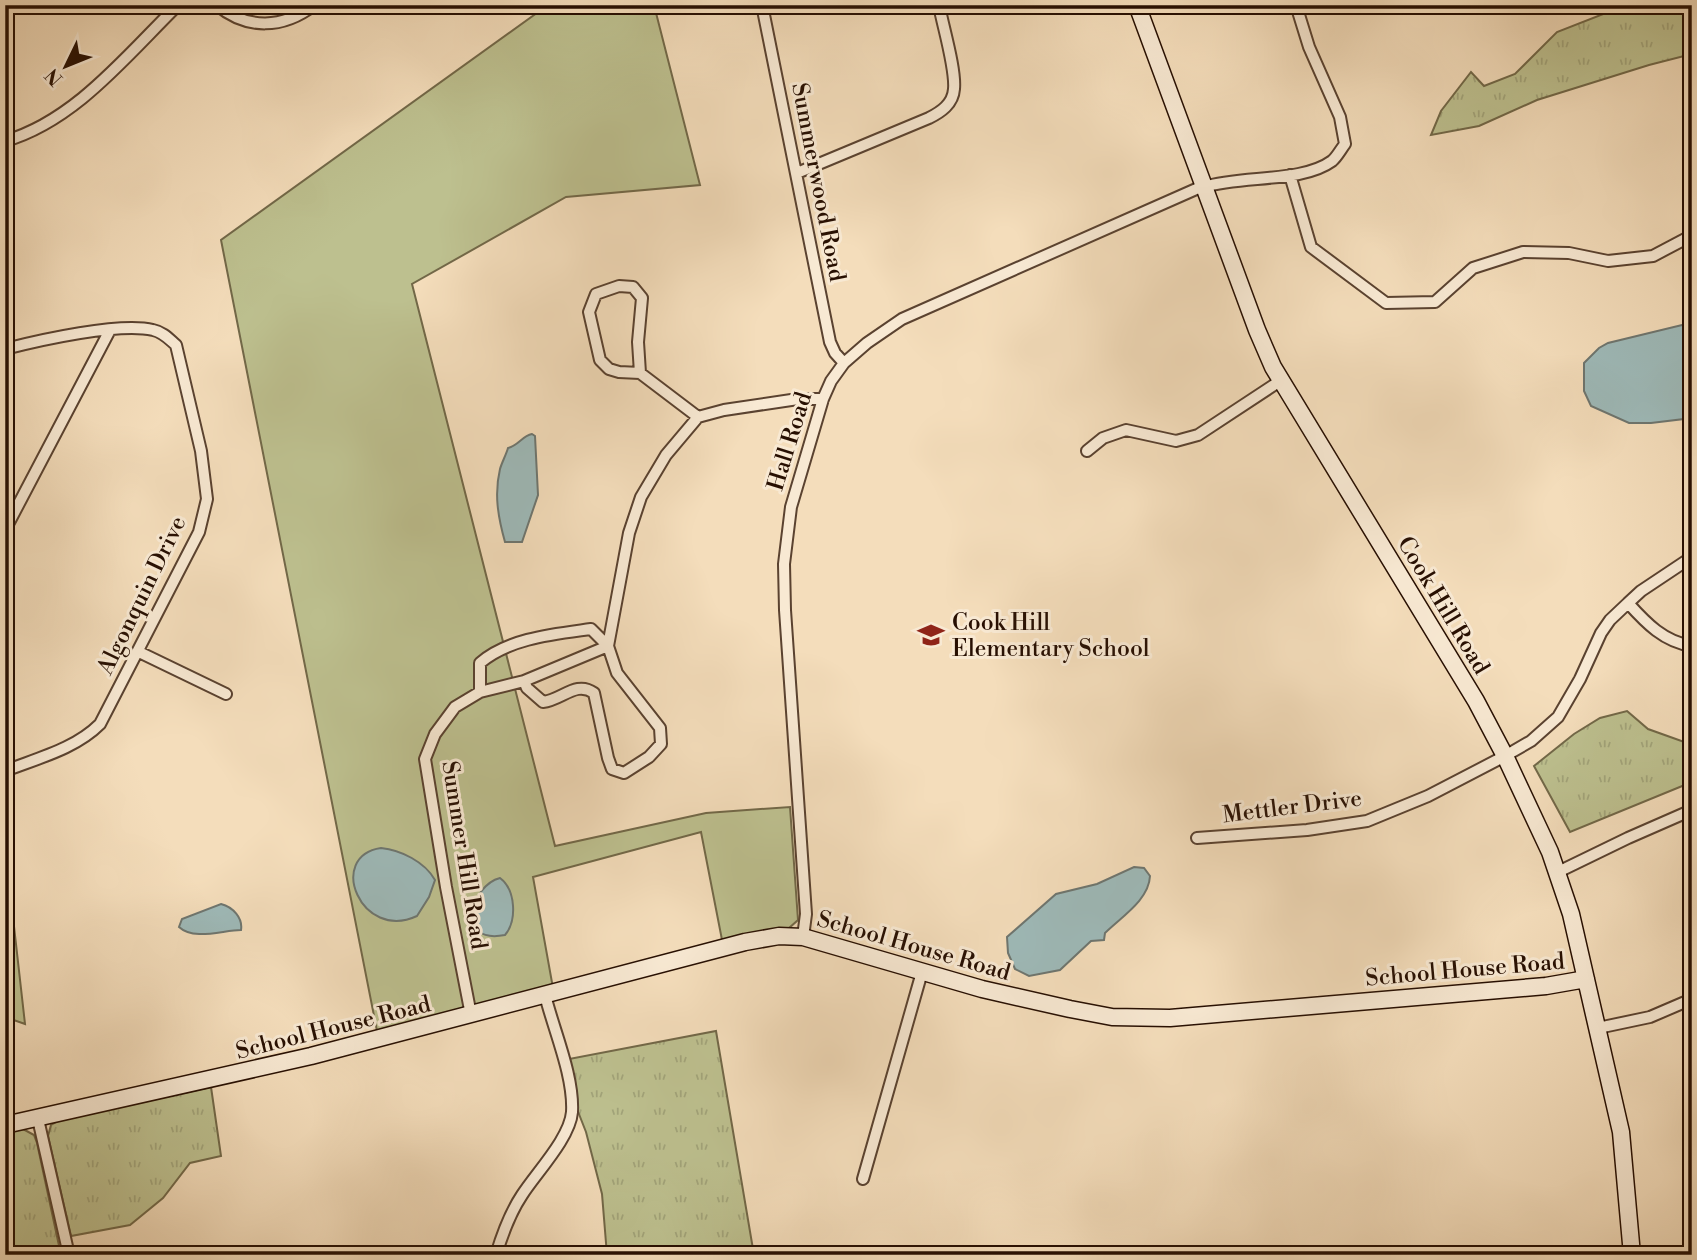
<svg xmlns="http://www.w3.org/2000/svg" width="1697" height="1260" font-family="'Libre Bodoni',serif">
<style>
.grass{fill:url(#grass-tufts);stroke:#726848;stroke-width:2}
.green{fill:#bdc08f;stroke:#726848;stroke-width:2}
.water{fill:#9ebab9;stroke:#6e7670;stroke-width:2}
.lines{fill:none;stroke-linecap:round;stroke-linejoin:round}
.street-casing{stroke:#5a4230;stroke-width:14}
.secondary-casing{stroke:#270f02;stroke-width:19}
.street{stroke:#f8e9d3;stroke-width:10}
.secondary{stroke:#f8e9d3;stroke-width:16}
.labels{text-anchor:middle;stroke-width:6;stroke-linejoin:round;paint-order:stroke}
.street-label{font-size:23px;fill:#270f02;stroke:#f8e9d3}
.poi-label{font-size:23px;fill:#270f02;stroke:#f8e9d3;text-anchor:start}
</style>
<defs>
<pattern id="grass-tufts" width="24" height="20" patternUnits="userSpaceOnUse" patternTransform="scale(1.75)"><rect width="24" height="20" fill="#bdc08f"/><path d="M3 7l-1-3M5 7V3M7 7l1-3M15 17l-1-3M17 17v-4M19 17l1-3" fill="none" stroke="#a2a47a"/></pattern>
</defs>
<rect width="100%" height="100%" fill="#f4ddbb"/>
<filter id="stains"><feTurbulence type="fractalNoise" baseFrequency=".00286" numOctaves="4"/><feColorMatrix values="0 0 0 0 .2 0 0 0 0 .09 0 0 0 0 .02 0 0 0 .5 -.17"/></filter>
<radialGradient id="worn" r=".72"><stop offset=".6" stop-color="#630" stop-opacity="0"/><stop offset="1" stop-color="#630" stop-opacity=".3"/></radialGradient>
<path class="grass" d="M 1642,5 L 1692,5 L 1692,54 L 1649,65 L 1537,100 L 1479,126 L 1431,135 L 1441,111 L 1471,72 L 1484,86 L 1515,74 L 1557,32 L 1616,9 Z
M 1627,711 L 1648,729 L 1687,743 L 1692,743 L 1692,782 L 1570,832 L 1534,766 L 1574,734 L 1600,718 Z
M 716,1031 L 754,1255 L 607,1255 L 602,1194 L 586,1132 L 577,1109 L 569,1059 Z
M 211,1087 L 221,1156 L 190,1163 L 163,1198 L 130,1225 L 71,1236 L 48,1136 L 51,1125 L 60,1120 Z
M 23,1129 L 34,1135 L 37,1143 L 61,1255 L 5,1255 L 5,1131 Z"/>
<path class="green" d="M 548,5 L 654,5 L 700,185 L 566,197 L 412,284 L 555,846 L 706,813 L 790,807 L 798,920 L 789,928 L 723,945 L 701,832 L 533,877 L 553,988 L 377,1031 L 221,240 Z
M 8,873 L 25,1024 L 5,1017 L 5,874 Z"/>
<path class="water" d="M 1682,325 L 1692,326 L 1692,418 L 1651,423 L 1629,423 L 1591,406 L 1584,391 L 1584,363 L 1599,348 L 1608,343 Z
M 532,434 L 535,436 L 538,495 L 522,542 L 505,542 C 498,517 494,494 500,469 C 502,462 506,455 508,448 C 519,445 522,436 532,434 Z
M 381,848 C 401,850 425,862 435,880 L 429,897 L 417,916 C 361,942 326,856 381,848 Z
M 1134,867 L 1144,868 L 1150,876 C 1149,900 1121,917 1105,933 L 1104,940 L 1091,941 L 1060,970 L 1029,976 L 1015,969 L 1008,953 L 1007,937 L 1056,894 L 1097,884 Z
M 500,878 C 516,890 517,921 505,935 C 454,945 471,885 500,878 Z
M 221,904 C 233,907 243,918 241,930 C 223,930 194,941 179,927 L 182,919 Z"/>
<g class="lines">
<g class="street-casing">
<path id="street" d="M 217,5 C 247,30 283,29 314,5
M 762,5 L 830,342 L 835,353 L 844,363
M 5,141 C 75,121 127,55 178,5
M 797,173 L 929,118 C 941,112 953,104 954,89 C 956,69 943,27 939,5
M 1290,175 L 1311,247 L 1386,303 L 1435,302 L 1473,268 L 1523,252 L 1569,253 L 1608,261 L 1653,256 L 1689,237 L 1692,232
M 1204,187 C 1242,175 1302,183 1332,161 C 1337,157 1341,149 1345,144 L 1340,117 L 1309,47 L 1296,5
M 5,349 C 40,340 120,322 153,330 C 163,332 169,339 176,345 L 201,451 L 207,499 L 199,532 L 100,724 C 75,749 38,758 5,771
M 640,373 L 638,342 L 642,298 L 633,287 L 619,286 L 596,294 L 589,312 L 600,360 L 609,369 L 619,372 L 640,373 L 698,417
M 1087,451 L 1103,438 L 1126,430 L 1176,441 L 1198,435 L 1280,381
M 5,530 L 110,330
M 1692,557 L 1641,591 L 1628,603 C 1646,623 1664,642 1692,646
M 139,652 L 226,694
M 480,692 L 480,663 C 509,638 555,634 591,629 L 608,646 L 617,673 L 660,728 L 661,744 L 649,757 L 624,773 L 612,769 L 608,758 L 594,693 C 576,680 562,700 543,702 L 527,688 L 524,681
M 1197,838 L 1307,830 L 1367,821 L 1428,796 L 1505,756 L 1531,741 L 1558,717 L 1580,679 L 1601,633 L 1610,620 L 1628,603
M 1558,872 L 1628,838 L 1692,810
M 803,937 L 806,914 L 785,610 L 784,564 L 791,507 L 823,399 L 831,381 L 844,363 L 867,343 L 902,319 L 1203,186
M 471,1015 L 446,887 L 425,759 L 435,734 L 455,707 L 480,692 L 524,681 L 608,646 L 629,533 L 641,497 L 666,455 L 698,417 L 724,410 L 798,399 L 823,399
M 1598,1028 L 1650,1017 L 1692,999
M 38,1119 L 69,1255
M 863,1179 L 922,972
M 496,1255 C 502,1235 510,1213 522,1195 C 536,1173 570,1138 572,1112 C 574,1076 554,1031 545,995"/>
</g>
<g class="secondary-casing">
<path id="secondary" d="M 1137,5 L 1257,330 L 1273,367 L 1476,701 L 1505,756 L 1550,852 L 1571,914 L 1621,1132 L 1632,1255
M 5,1125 L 311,1056 L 745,942 L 779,936 L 803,937 L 982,989 L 1070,1009 L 1112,1017 L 1170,1018 L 1546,986 L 1586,979"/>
</g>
<use href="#street" class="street"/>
<use href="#secondary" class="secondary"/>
</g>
<defs>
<g id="school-bare" transform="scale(2.1)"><path d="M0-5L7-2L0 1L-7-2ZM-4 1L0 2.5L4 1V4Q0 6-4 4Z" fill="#8f2418" stroke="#f8e9d3" stroke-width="2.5" paint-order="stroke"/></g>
</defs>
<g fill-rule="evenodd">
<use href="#school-bare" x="931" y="635"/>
</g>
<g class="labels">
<g class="street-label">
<text transform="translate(819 182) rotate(79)" y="8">Summerwood Road</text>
<text transform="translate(789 441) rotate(-73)" y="8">Hall Road</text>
<text transform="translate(141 595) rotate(-64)" y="8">Algonquin Drive</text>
<text transform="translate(1444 605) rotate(59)" y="8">Cook Hill Road</text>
<text transform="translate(1292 806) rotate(-7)" y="8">Mettler Drive</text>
<text transform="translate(465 855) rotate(81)" y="8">Summer Hill Road</text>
<text transform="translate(914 945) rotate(16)" y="8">School House Road</text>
<text transform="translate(1465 969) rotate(-5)" y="8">School House Road</text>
<text transform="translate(333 1027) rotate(-14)" y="8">School House Road</text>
</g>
<g class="poi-label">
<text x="952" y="630">Cook Hill<tspan x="952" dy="26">Elementary School</tspan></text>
</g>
</g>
<rect width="1697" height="1260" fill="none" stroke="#f4ddbb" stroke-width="28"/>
<rect x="7" y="7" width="1683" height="1246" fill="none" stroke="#270f02" stroke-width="3.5"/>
<rect x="14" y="14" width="1669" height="1232" fill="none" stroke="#270f02" stroke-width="2"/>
<g transform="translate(66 66) rotate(227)" stroke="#f8e9d3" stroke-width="5" paint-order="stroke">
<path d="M0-5L12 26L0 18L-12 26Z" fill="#270f02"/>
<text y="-10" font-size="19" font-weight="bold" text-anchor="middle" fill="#270f02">N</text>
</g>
<rect width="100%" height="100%" filter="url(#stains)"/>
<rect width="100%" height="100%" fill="url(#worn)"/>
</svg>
